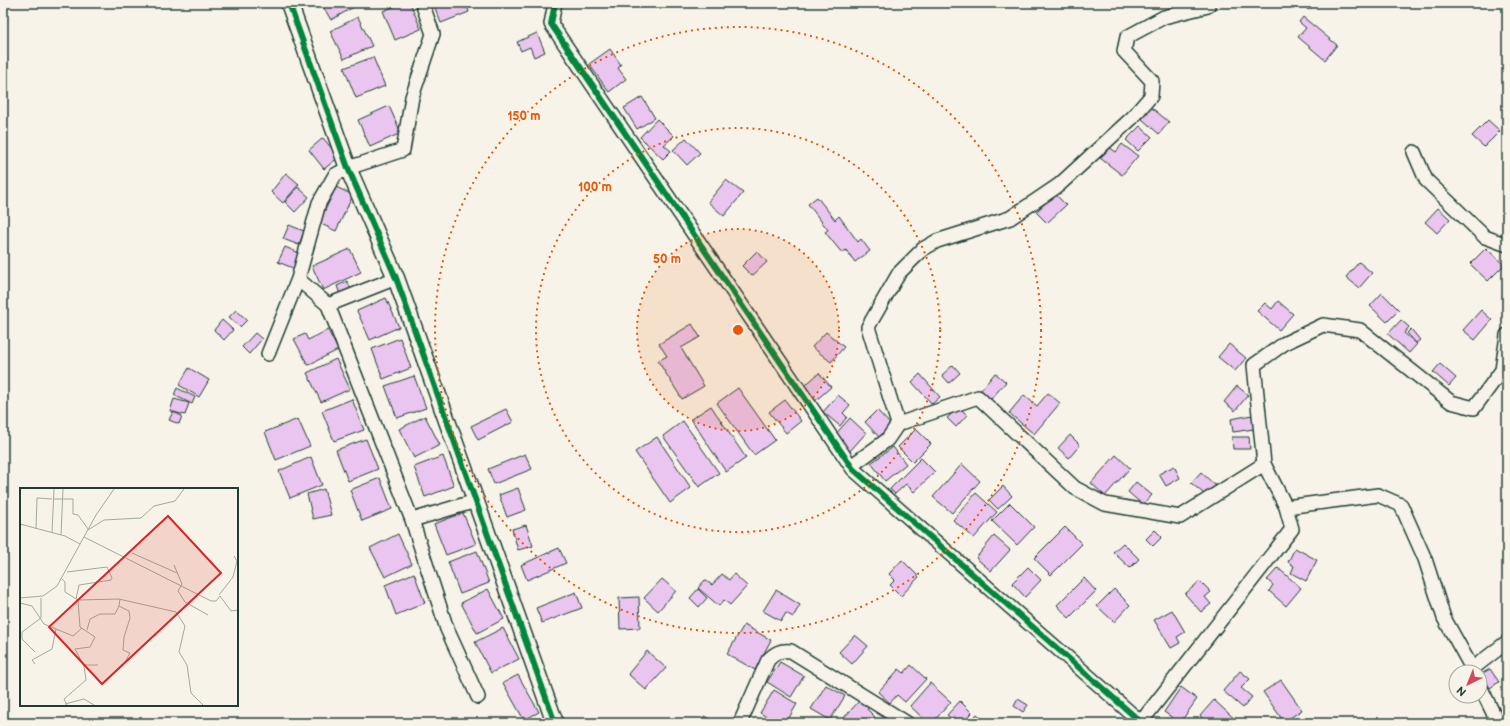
<svg xmlns="http://www.w3.org/2000/svg" width="1510" height="726" font-family="'Balsamiq Sans',sans-serif">
<style>
.building{fill:#e9c5ef;stroke:#1f3d34}
.lines{fill:none;stroke-linecap:round;stroke-linejoin:round}
.minor-casing{stroke:#1f3d34;stroke-width:16}
.tertiary-casing{stroke:#1f3d34;stroke-width:19}
.minor{stroke:#f7f3e8;stroke-width:13}
.tertiary{stroke:#f7f3e8;stroke-width:16}
.cycleway-casing{stroke:#f7f3e8;stroke-width:8}
.cycleway{stroke:#00873e;stroke-width:6}
.ring{fill:none;stroke:#e8590c;stroke-width:2;stroke-dasharray:2 4}
.inset-road{fill:none;stroke:#a1aaa0;stroke-width:1}
.view{fill:#d62828;fill-opacity:0.15;stroke:#d62828;stroke-width:2}
.inset-edge{fill:none;stroke:#1f3d34;stroke-width:2}
.centre{fill:#e8590c;stroke:#f7f3e8;stroke-width:2}
.ring-label{font-size:12px;text-anchor:middle;font-weight:bold;fill:#e8590c;stroke:#f7f3e8;stroke-width:3;stroke-linejoin:round;paint-order:stroke}
</style>
<rect width="100%" height="100%" fill="#f7f3e8"/>
<filter id="ink" filterUnits="userSpaceOnUse"><feTurbulence type="fractalNoise" baseFrequency=".025" numOctaves="2"/><feDisplacementMap in="SourceGraphic" scale="8" xChannelSelector="R" yChannelSelector="G"/><feConvolveMatrix kernelMatrix="1 2 1 2 8 2 1 2 1" color-interpolation-filters="sRGB"/></filter>
<g filter="url(#ink)">
<path class="building" d="M 321,3 L 356,3 L 357,5 L 331,20 Z
M 403,3 L 410,3 L 421,29 L 395,40 L 383,11 Z
M 433,3 L 466,3 L 469,12 L 441,23 Z
M 1303,3 L 1314,3 L 1315,4 L 1308,10 Z
M 358,17 L 372,46 L 344,59 L 330,31 Z
M 1303,17 L 1337,45 L 1325,60 L 1298,37 L 1306,28 L 1299,22 Z
M 537,33 L 545,52 L 534,57 L 530,47 L 521,51 L 517,42 Z
M 610,49 L 621,65 L 618,68 L 626,79 L 609,92 L 589,64 Z
M 373,57 L 385,86 L 356,98 L 344,68 Z
M 642,97 L 655,118 L 637,129 L 624,108 Z
M 389,106 L 401,133 L 370,147 L 358,120 Z
M 1152,108 L 1169,122 L 1159,134 L 1142,119 Z
M 657,119 L 674,136 L 664,145 L 671,151 L 663,159 L 640,137 Z
M 1488,120 L 1500,131 L 1484,147 L 1472,136 Z
M 1140,126 L 1152,137 L 1138,151 L 1126,140 Z
M 323,138 L 339,157 L 324,169 L 309,150 Z
M 686,138 L 700,153 L 687,165 L 673,150 Z
M 1122,144 L 1138,156 L 1122,175 L 1100,158 L 1109,147 L 1116,152 Z
M 286,173 L 299,184 L 283,203 L 271,192 Z
M 726,180 L 743,193 L 724,216 L 708,202 Z
M 298,187 L 309,197 L 295,212 L 285,202 Z
M 336,187 L 353,195 L 336,231 L 319,223 Z
M 1055,194 L 1066,205 L 1047,223 L 1036,212 Z
M 817,197 L 835,220 L 839,216 L 858,242 L 861,239 L 870,251 L 855,262 L 846,250 L 842,253 L 825,232 L 828,230 L 808,204 Z
M 1438,208 L 1450,219 L 1437,233 L 1425,222 Z
M 289,225 L 304,231 L 299,245 L 283,239 Z
M 285,247 L 304,255 L 298,270 L 278,262 Z
M 1486,248 L 1504,265 L 1488,281 L 1470,264 Z
M 350,249 L 361,272 L 323,290 L 312,266 Z
M 757,251 L 767,262 L 752,276 L 742,266 Z
M 1359,262 L 1372,273 L 1359,288 L 1346,277 Z
M 347,281 L 351,289 L 340,294 L 337,286 Z
M 1382,293 L 1399,310 L 1387,322 L 1370,306 Z
M 386,298 L 399,327 L 370,340 L 357,311 Z
M 1278,301 L 1293,314 L 1279,330 L 1257,311 L 1265,303 L 1272,309 Z
M 236,310 L 247,320 L 240,327 L 229,317 Z
M 1481,310 L 1492,320 L 1475,340 L 1463,330 Z
M 222,320 L 233,330 L 224,340 L 214,330 Z
M 1401,320 L 1409,327 L 1404,333 L 1417,344 L 1409,353 L 1388,334 Z
M 692,324 L 700,337 L 681,348 L 704,386 L 682,399 L 658,361 L 667,356 L 659,344 Z
M 1411,329 L 1420,340 L 1416,343 L 1407,333 Z
M 328,330 L 338,350 L 308,365 L 294,339 L 305,334 L 308,340 Z
M 826,332 L 844,347 L 831,362 L 812,347 Z
M 255,333 L 262,339 L 249,354 L 242,347 Z
M 400,338 L 411,368 L 383,379 L 372,349 Z
M 1229,344 L 1246,358 L 1235,371 L 1218,357 Z
M 336,359 L 350,389 L 321,402 L 307,373 Z
M 1440,364 L 1456,378 L 1449,386 L 1433,372 Z
M 953,365 L 960,373 L 949,383 L 942,375 Z
M 189,368 L 209,380 L 199,397 L 179,385 Z
M 819,373 L 831,387 L 814,402 L 801,389 Z
M 995,373 L 1006,382 L 991,399 L 981,390 Z
M 920,374 L 940,397 L 932,404 L 912,382 Z
M 414,376 L 426,408 L 397,418 L 385,386 Z
M 1237,386 L 1248,395 L 1235,411 L 1224,402 Z
M 177,388 L 195,397 L 192,404 L 174,395 Z
M 738,388 L 775,440 L 754,455 L 717,403 Z
M 1048,393 L 1060,403 L 1034,434 L 1009,413 L 1024,395 L 1037,406 Z
M 838,395 L 850,405 L 843,413 L 847,417 L 840,426 L 823,412 Z
M 174,399 L 189,403 L 185,415 L 170,411 Z
M 352,399 L 364,430 L 334,441 L 322,411 Z
M 785,400 L 801,421 L 786,433 L 769,412 Z
M 711,406 L 746,458 L 726,472 L 691,419 Z
M 959,407 L 967,415 L 956,427 L 947,418 Z
M 506,409 L 513,422 L 478,440 L 471,426 Z
M 877,410 L 891,425 L 879,437 L 865,422 Z
M 173,412 L 182,416 L 179,424 L 169,420 Z
M 1252,415 L 1254,429 L 1233,432 L 1231,419 Z
M 425,416 L 440,445 L 414,458 L 399,429 Z
M 850,418 L 866,433 L 850,451 L 833,437 Z
M 298,419 L 310,446 L 276,460 L 265,432 Z
M 683,421 L 719,473 L 699,487 L 663,436 Z
M 916,429 L 931,444 L 913,462 L 898,447 Z
M 1070,435 L 1080,445 L 1069,458 L 1058,448 Z
M 657,437 L 691,488 L 670,503 L 635,452 Z
M 1232,437 L 1249,437 L 1250,449 L 1233,449 Z
M 366,439 L 378,469 L 348,481 L 336,450 Z
M 893,447 L 906,464 L 885,481 L 871,463 Z
M 525,454 L 532,469 L 494,484 L 488,469 Z
M 1116,455 L 1130,468 L 1105,496 L 1091,483 Z
M 443,456 L 454,486 L 425,497 L 414,467 Z
M 311,457 L 322,485 L 290,498 L 279,471 Z
M 921,458 L 935,472 L 914,492 L 906,484 L 895,494 L 890,489 Z
M 962,464 L 980,481 L 952,513 L 933,497 Z
M 1174,466 L 1180,478 L 1166,486 L 1159,474 Z
M 1201,472 L 1218,488 L 1209,498 L 1191,483 Z
M 380,478 L 392,509 L 362,521 L 350,490 Z
M 1136,482 L 1152,495 L 1143,505 L 1128,492 Z
M 1003,486 L 1012,496 L 998,509 L 989,500 Z
M 518,488 L 526,510 L 507,517 L 499,495 Z
M 324,489 L 331,515 L 313,519 L 307,494 Z
M 976,493 L 997,512 L 974,538 L 953,520 Z
M 1010,503 L 1034,527 L 1017,545 L 992,521 Z
M 463,513 L 476,544 L 446,555 L 434,524 Z
M 526,525 L 533,546 L 518,550 L 512,529 Z
M 1065,527 L 1082,544 L 1051,575 L 1034,558 Z
M 1155,530 L 1162,537 L 1153,546 L 1146,539 Z
M 398,534 L 412,564 L 385,577 L 370,548 Z
M 994,536 L 1010,550 L 991,571 L 976,558 Z
M 1123,543 L 1139,559 L 1130,568 L 1113,552 Z
M 559,548 L 566,563 L 527,580 L 521,565 Z
M 1295,548 L 1317,560 L 1306,581 L 1291,573 L 1294,566 L 1288,562 Z
M 477,551 L 489,583 L 460,594 L 448,562 Z
M 902,560 L 919,577 L 901,596 L 890,585 L 895,580 L 889,574 Z
M 1028,567 L 1041,580 L 1025,597 L 1012,583 Z
M 1278,568 L 1301,588 L 1286,606 L 1269,591 L 1273,585 L 1267,580 Z
M 414,573 L 425,603 L 396,615 L 385,585 Z
M 722,574 L 729,580 L 734,574 L 747,586 L 730,605 L 724,600 L 719,606 L 698,588 L 705,580 L 712,585 Z
M 1084,578 L 1096,591 L 1069,618 L 1057,605 Z
M 662,579 L 676,591 L 658,611 L 644,598 Z
M 1200,581 L 1211,592 L 1205,597 L 1211,604 L 1201,612 L 1185,594 Z
M 488,589 L 504,619 L 477,633 L 461,603 Z
M 698,589 L 707,598 L 699,607 L 690,598 Z
M 1114,589 L 1130,605 L 1114,622 L 1097,606 Z
M 776,590 L 800,605 L 793,617 L 786,613 L 781,621 L 763,611 Z
M 576,592 L 582,608 L 542,623 L 536,608 Z
M 639,597 L 640,628 L 620,629 L 619,598 Z
M 1172,610 L 1185,632 L 1177,637 L 1180,643 L 1171,648 L 1154,620 Z
M 744,625 L 771,640 L 755,670 L 727,654 Z
M 503,628 L 519,659 L 491,673 L 475,642 Z
M 855,635 L 868,646 L 852,664 L 839,652 Z
M 647,651 L 666,668 L 646,690 L 628,674 Z
M 780,662 L 804,676 L 791,697 L 767,682 Z
M 911,665 L 926,679 L 905,702 L 897,695 L 890,703 L 878,692 L 899,669 L 904,673 Z
M 1490,669 L 1499,682 L 1490,688 L 1481,674 Z
M 1240,671 L 1250,679 L 1241,688 L 1252,697 L 1243,708 L 1223,691 Z
M 518,675 L 539,712 L 524,720 L 503,683 Z
M 1281,680 L 1302,710 L 1284,722 L 1263,692 Z
M 930,683 L 951,702 L 932,723 L 928,723 L 910,706 Z
M 826,685 L 845,696 L 830,720 L 811,709 Z
M 1181,687 L 1197,699 L 1180,723 L 1164,712 Z
M 774,690 L 797,704 L 786,723 L 777,723 L 760,713 Z
M 862,698 L 870,706 L 867,709 L 875,717 L 869,723 L 839,723 Z
M 1018,699 L 1028,705 L 1023,712 L 1014,706 Z
M 1214,700 L 1238,722 L 1237,723 L 1208,723 L 1200,716 Z
M 960,701 L 972,713 L 963,723 L 956,723 L 947,715 Z
M 977,714 L 987,723 L 969,723 Z
M 704,716 L 718,723 L 700,723 Z"/>
<g class="lines">
<g class="minor-casing">
<path id="minor" d="M 555,3 L 551,24 L 853,469 L 1142,723
M 1414,152 L 1426,180 L 1485,237 L 1507,245
M 298,279 L 328,305 L 412,520 L 447,629 L 478,697
M 328,305 L 396,278
M 268,354 L 298,279 L 319,203 L 335,175 L 348,168 L 403,150 L 412,97 L 433,34 L 422,3
M 898,424 L 978,397 L 1075,488 L 1105,504 L 1180,517 L 1264,464
M 851,466 L 887,440 L 898,424 L 868,327 L 899,273 L 923,249 L 937,241 L 1010,218 L 1059,185 L 1132,118 L 1151,96 L 1152,81 L 1124,51 L 1127,37 L 1164,17 L 1208,6
M 1286,507 L 1378,495 L 1401,505 L 1425,559 L 1444,618 L 1474,672
M 412,520 L 476,501
M 1472,669 L 1507,642
M 1480,686 L 1498,723
M 1141,722 L 1292,529 L 1286,507 L 1264,464 L 1254,365 L 1285,343 L 1323,325 L 1360,330 L 1451,402 L 1474,408 L 1502,370 L 1507,335
M 740,723 L 768,660 C 775,653 780,650 791,651 L 907,723"/>
</g>
<g class="tertiary-casing">
<path id="tertiary" d="M 289,3 L 348,168 L 396,278 L 555,723"/>
</g>
<use href="#minor" class="minor"/>
<use href="#tertiary" class="tertiary"/>
<g class="cycleway-casing">
<path id="cycleway" d="M 289,3 L 348,168 L 396,278 L 555,723
M 555,3 L 551,24 L 853,469 L 1142,723"/>
</g>
<use href="#cycleway" class="cycleway"/>
</g>
</g>
<circle cx="738" cy="330" r="101" fill="#e8590c" fill-opacity=".12"/>
<g class="ring">
<circle cx="738" cy="330" r="101"/>
<circle cx="738" cy="330" r="202"/>
<circle cx="738" cy="330" r="303"/>
</g>
<g transform="translate(20 488)">
<rect width="218" height="218" fill="#f7f3e8"/>
<path class="inset-road" d="M 33,11 L 53,11 L 53,26 L 58,27 L 68,41M 0,36 L 45,48 L 60,56M 16,41 L 17,10 L 32,11M 68,42 L 84,32 L 121,30 L 134,18 L 155,13 L 164,1M 32,45 L 34,1M 41,47 L 43,1M 64,49 L 191,113 L 196,113 L 200,108 L 211,123 L 218,122M 112,65 L 157,85M 154,77 L 162,96 L 158,103 L 165,114 L 188,127M 47,84 L 87,79 L 92,90 L 91,92 L 59,97 L 56,111M 42,91 L 45,94 L 45,104 L 58,112 L 99,111 L 156,124 L 165,138 L 159,164 L 167,177 L 171,205 L 183,217M 199,107 L 213,89 L 217,73 L 214,68M 0,110 L 23,108 L 37,98 L 76,27 L 94,1M 100,111 L 99,118 L 109,123 L 110,130 L 104,149 L 103,162 L 110,165 L 105,174M 0,115 L 12,118 L 24,136 L 53,148 L 62,140M 67,142 L 70,131 L 80,126 L 95,126 L 99,118M 15,164 L 2,151 L 2,144 L 21,130 L 21,110M 15,176 L 12,172 L 32,161 L 36,141M 63,177 L 78,177M 45,216 L 64,211 L 74,217M 47,217 L 44,211 L 66,192 L 64,178 L 55,161 L 70,159 L 75,149 L 60,139 L 58,112"/>
<path class="view" d="M 148,28 L 201,85 L 82,196 L 29,139 Z"/>
<rect width="218" height="218" class="inset-edge"/>
</g>
<circle cx="738" cy="330" r="6" class="centre"/>
<g class="ring-label">
<text x="524" y="120">150 m</text>
<text x="595" y="191">100 m</text>
<text x="667" y="263">50 m</text>
</g>
<rect width="1510" height="726" fill="none" stroke="#f7f3e8" stroke-width="16"/>
<rect x="8" y="8" width="1494" height="710" fill="none" stroke="#1f3d34" stroke-width="1.5" filter="url(#ink)"/>
<g transform="translate(1468 684) rotate(223)"><circle r="19" fill="#f7f3e8" stroke="#a1aaa0"/>
<path d="M0-3L7 15L0 10L-7 15Z" fill="#d1495b"/>
<text y="-6" font-size="11" font-weight="bold" text-anchor="middle" fill="#1f3d34">N</text>
</g>
</svg>
